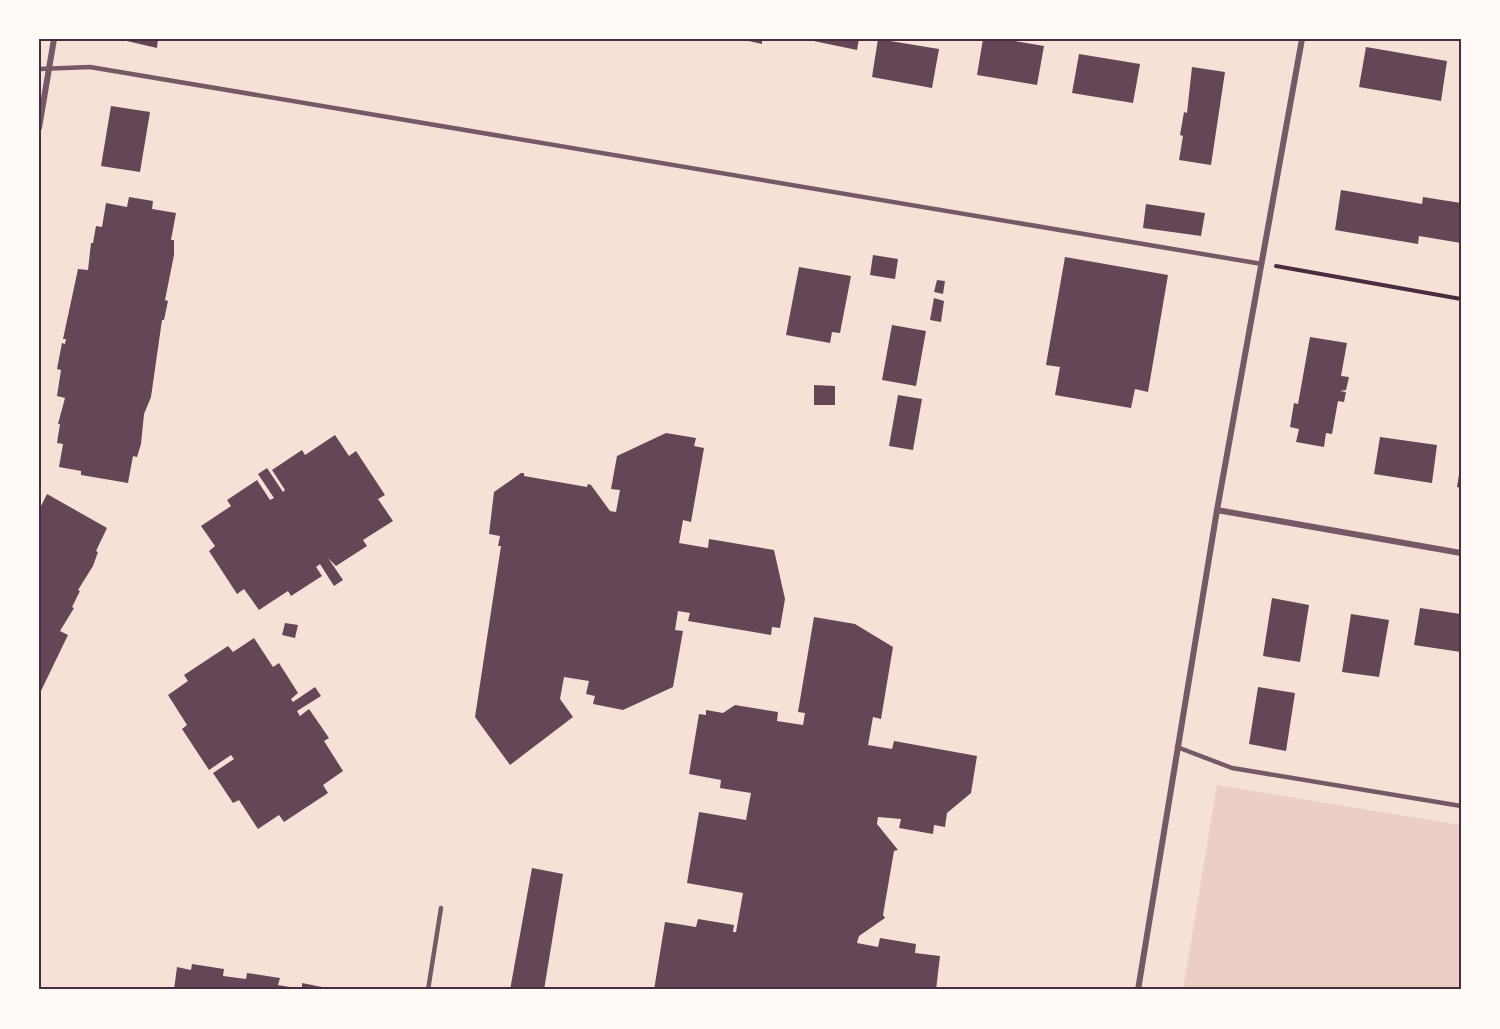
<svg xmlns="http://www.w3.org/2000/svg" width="1500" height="1029" font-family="Commissioner,sans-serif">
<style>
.green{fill:#ebcfc5}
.building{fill:#644757}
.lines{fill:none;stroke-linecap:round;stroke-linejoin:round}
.path{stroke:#4a2c40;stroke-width:4}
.service{stroke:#755966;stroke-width:4.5}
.minor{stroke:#755966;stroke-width:6}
.neatline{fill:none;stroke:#4a2c40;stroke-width:2}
</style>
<rect width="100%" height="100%" fill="#f7e1d7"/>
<path class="green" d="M 1217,785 L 1461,825 L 1461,990 L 1183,990 Z"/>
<path class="building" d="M 118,39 L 158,39 L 157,48 Z
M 740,39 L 762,39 L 762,44 Z
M 804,39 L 859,39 L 857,50 Z
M 878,39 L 939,49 L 932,88 L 872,77 Z
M 983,39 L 1003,39 L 1044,46 L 1037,85 L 977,75 Z
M 1366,47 L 1447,61 L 1441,101 L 1359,87 Z
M 1079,54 L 1140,64 L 1133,103 L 1072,93 Z
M 1192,67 L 1225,72 L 1211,165 L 1179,160 L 1183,136 L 1180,135 L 1184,112 L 1187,113 Z
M 111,106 L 150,112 L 140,172 L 101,166 Z
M 1341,190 L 1422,204 L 1423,197 L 1461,203 L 1461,243 L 1419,236 L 1418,244 L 1335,230 Z
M 129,197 L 153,201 L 152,209 L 176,213 L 171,240 L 174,240 L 174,255 L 165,300 L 168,301 L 164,320 L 162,320 L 151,397 L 144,414 L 141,444 L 137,457 L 133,456 L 128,483 L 81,475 L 81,471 L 59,467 L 63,444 L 57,443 L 60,424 L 58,424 L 65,398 L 57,396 L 61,370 L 57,369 L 62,343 L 65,344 L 66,339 L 63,339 L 78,269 L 88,270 L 91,243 L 93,243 L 96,226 L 102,227 L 106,203 L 127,207 Z
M 1146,204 L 1205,213 L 1201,236 L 1143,228 Z
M 873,255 L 898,259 L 895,279 L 870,275 Z
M 1065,257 L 1168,275 L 1148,392 L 1135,389 L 1131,408 L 1055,395 L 1060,367 L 1046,365 Z
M 799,267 L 851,276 L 840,333 L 832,332 L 830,343 L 786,335 Z
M 937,280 L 945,281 L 943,294 L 934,292 Z
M 934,298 L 944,301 L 941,322 L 930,320 Z
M 892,325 L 926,331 L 916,386 L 882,380 Z
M 1310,337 L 1347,343 L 1341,376 L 1349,377 L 1346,390 L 1340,391 L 1346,392 L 1344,402 L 1338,401 L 1332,434 L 1326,433 L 1324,447 L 1296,442 L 1299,429 L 1290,427 L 1294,403 L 1298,404 Z
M 814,385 L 835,386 L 835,405 L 814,405 Z
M 898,395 L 922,399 L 913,450 L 889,446 Z
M 666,433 L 696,438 L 694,446 L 704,448 L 691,522 L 683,520 L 679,543 L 708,548 L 709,539 L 774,550 L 785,599 L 780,628 L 772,627 L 771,635 L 688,621 L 690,613 L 678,611 L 675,630 L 683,631 L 673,687 L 623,710 L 593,704 L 595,696 L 586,694 L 589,681 L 564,677 L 560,699 L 573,717 L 510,765 L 475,717 L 501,546 L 498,546 L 500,536 L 489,534 L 494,492 L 521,473 L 524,473 L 524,476 L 587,487 L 588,484 L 591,485 L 610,511 L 616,512 L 620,490 L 611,489 L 617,456 Z
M 335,435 L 349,456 L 356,451 L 385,495 L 378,499 L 393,521 L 363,540 L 367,546 L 336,566 L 328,558 L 343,580 L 334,586 L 320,564 L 316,567 L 322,576 L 291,596 L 288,591 L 259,610 L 244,589 L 237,594 L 209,551 L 215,546 L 201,526 L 231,506 L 227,500 L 257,480 L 270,500 L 274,498 L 258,474 L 267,468 L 283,492 L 285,490 L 272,470 L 302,450 L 305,455 Z
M 1380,437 L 1437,445 L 1432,483 L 1374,474 Z
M 1460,468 L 1461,468 L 1461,488 L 1457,487 Z
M 47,494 L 107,528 L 96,551 L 98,552 L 93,566 L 78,590 L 80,591 L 72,607 L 74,608 L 60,631 L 68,635 L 39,695 L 39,510 Z
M 1272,598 L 1309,605 L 1300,662 L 1263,656 Z
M 1420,608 L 1461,614 L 1461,652 L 1414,645 Z
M 1351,614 L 1389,620 L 1379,677 L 1342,672 Z
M 814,617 L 855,624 L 893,647 L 881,719 L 873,717 L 868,745 L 892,749 L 894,741 L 977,756 L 971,793 L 947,813 L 945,827 L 934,825 L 933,834 L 899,828 L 901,819 L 878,817 L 877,824 L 898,850 L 894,851 L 883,915 L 885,918 L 859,936 L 857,943 L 878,947 L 880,938 L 916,944 L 915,953 L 940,956 L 936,990 L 654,990 L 665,922 L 696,927 L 698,919 L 734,925 L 733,932 L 736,932 L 743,893 L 687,883 L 699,812 L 746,820 L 751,793 L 720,788 L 721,780 L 689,774 L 699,714 L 706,715 L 706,710 L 723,713 L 735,705 L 778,712 L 777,721 L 803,725 L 805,713 L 798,712 Z
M 285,623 L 298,625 L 295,638 L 282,635 Z
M 254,638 L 273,667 L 279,663 L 298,693 L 291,699 L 293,702 L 315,687 L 321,696 L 297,711 L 300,716 L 309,709 L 329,738 L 324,741 L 343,771 L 323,785 L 328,793 L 284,822 L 279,815 L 258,829 L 239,800 L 233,803 L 213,773 L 234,759 L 231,755 L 209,770 L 182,729 L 187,725 L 168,695 L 188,681 L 184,675 L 228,646 L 233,652 Z
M 1258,687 L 1295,693 L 1286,751 L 1249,744 Z
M 532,868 L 563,874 L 544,990 L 510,990 Z
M 192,964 L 224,969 L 223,976 L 246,979 L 247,973 L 280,978 L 278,985 L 302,989 L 302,983 L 337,990 L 174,990 L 177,967 L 191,970 Z"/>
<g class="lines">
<path class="path" d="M 1276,266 L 1461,299"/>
<path class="service" d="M 39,69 L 90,67 L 1262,264
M 1177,747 L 1232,768 L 1461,806
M 428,990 L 441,908"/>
<path class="minor" d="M 39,128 L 54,39
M 1217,510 L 1461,553
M 1138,990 L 1217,510 L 1302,39"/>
</g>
<rect width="1500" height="1029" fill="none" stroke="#fffaf5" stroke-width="81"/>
<rect x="40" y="40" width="1420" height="948" class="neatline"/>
</svg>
